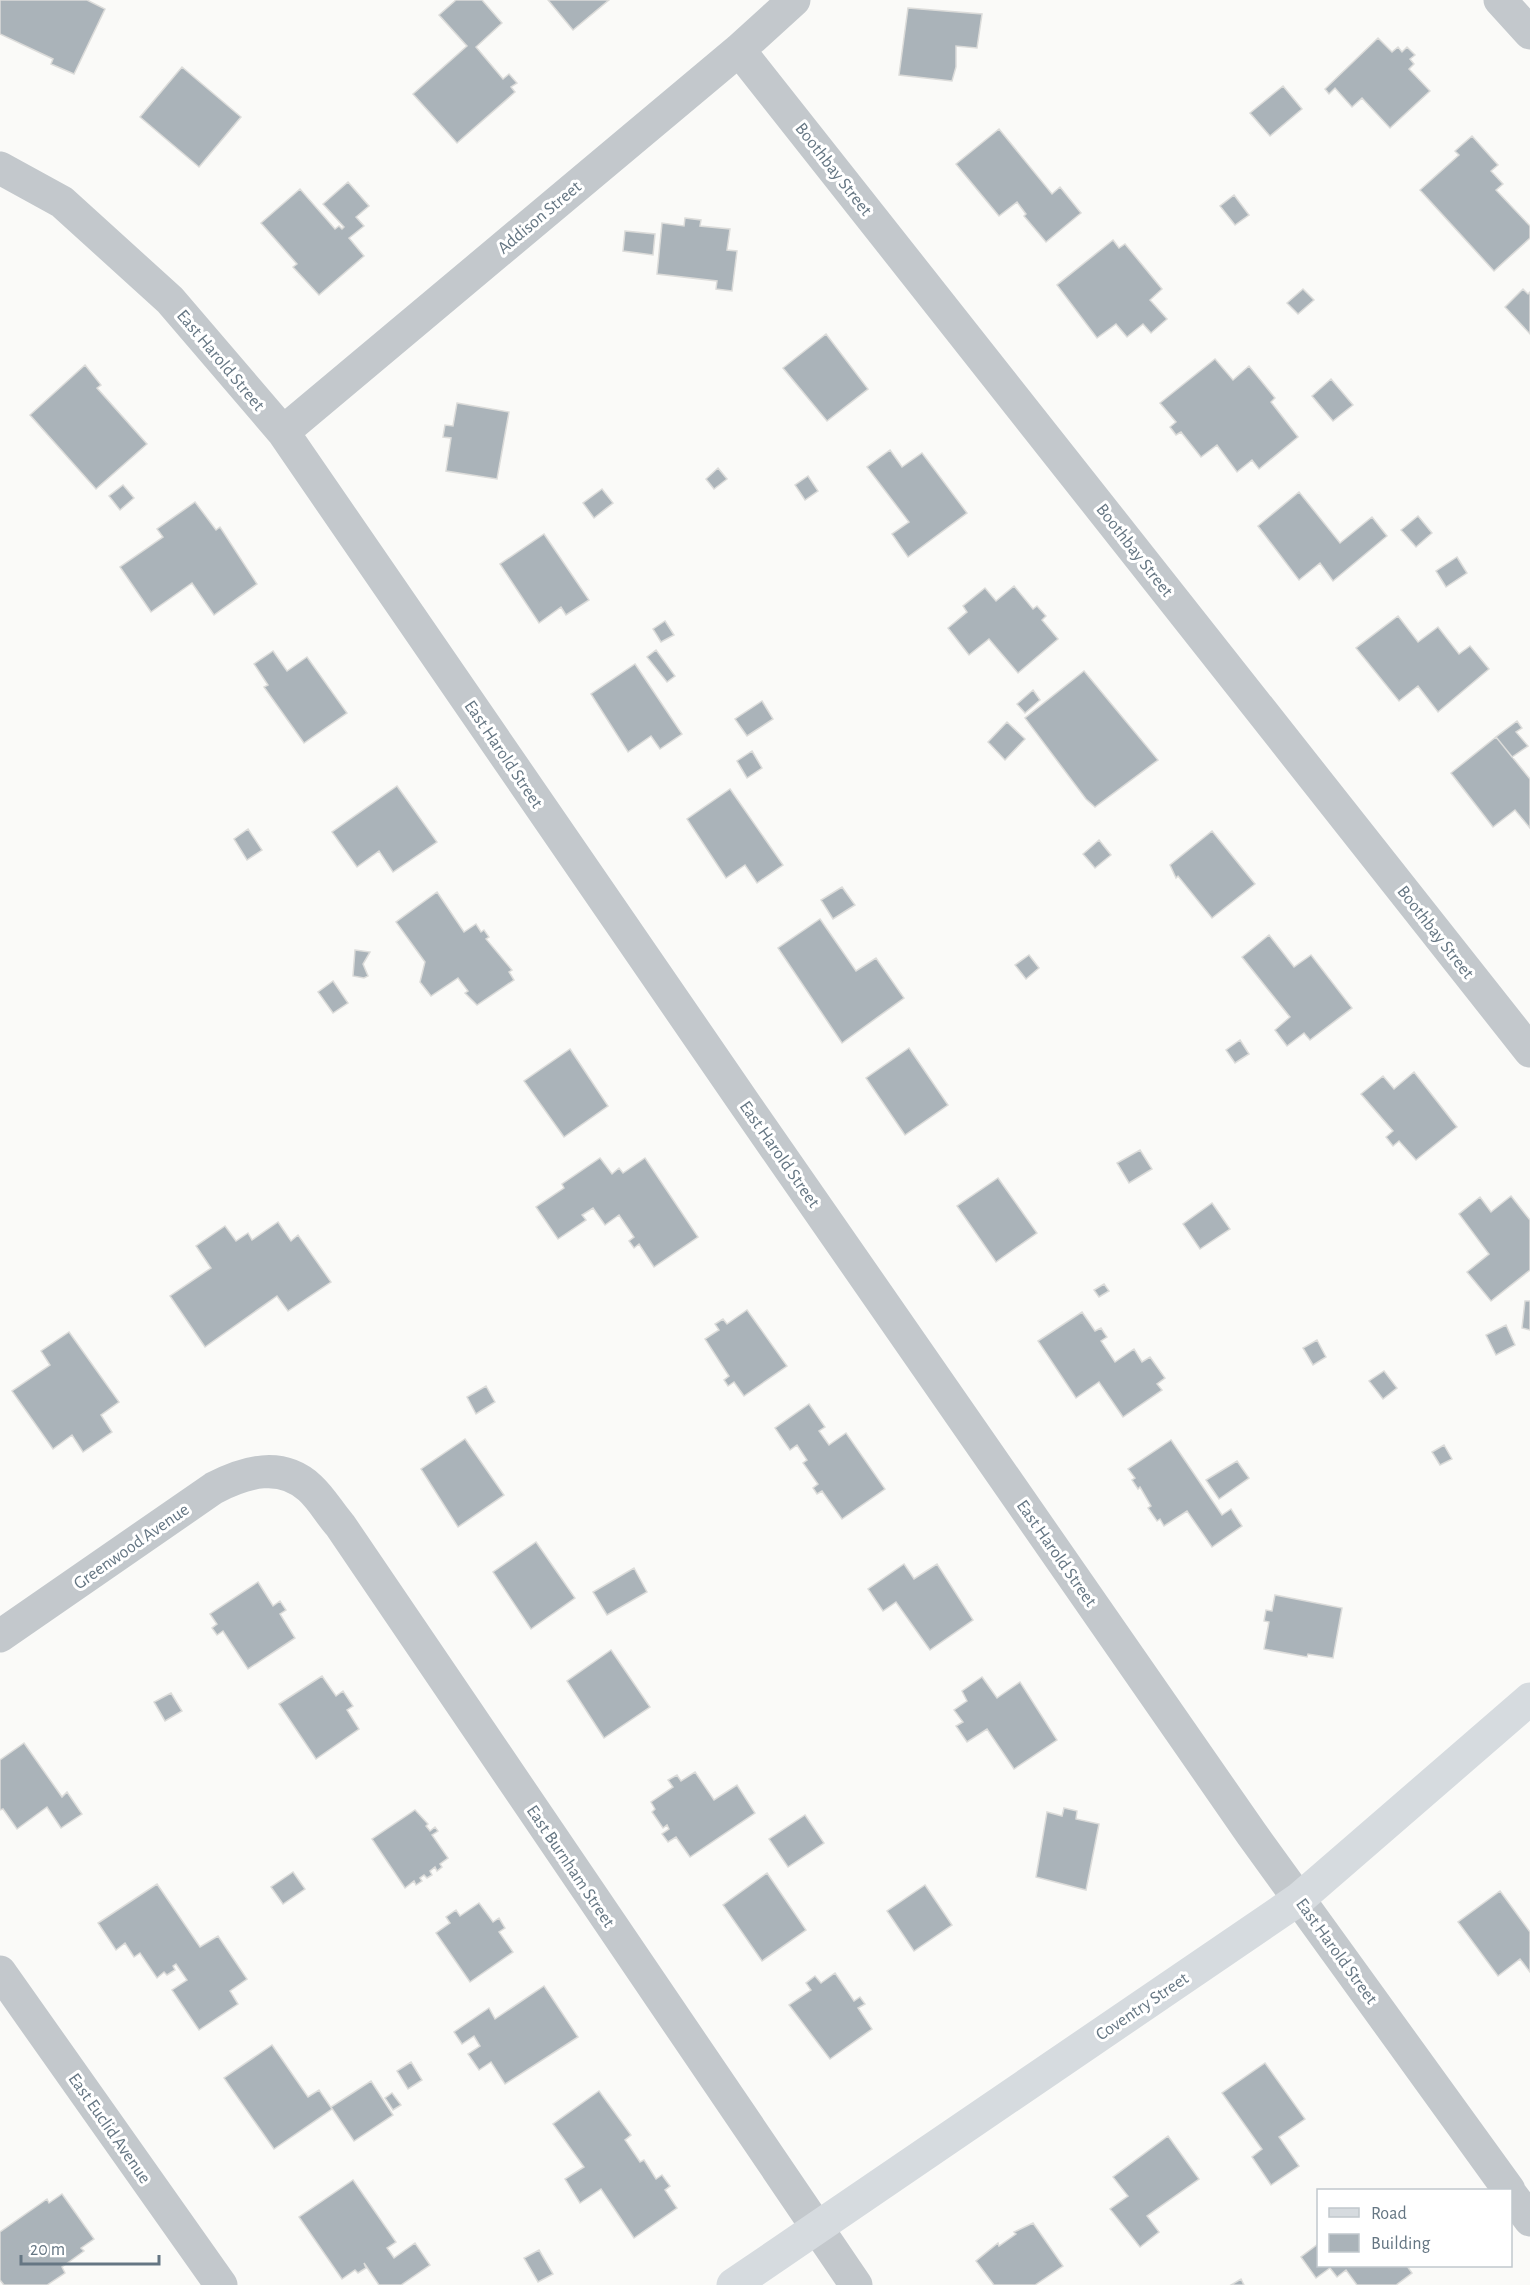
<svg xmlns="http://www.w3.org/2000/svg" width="1530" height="2285" font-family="'Alegreya Sans',sans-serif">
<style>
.building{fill:#aab3b9;stroke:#dcdcda;stroke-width:1.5}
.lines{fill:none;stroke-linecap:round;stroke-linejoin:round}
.street{stroke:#c3c8cc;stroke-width:33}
.secondary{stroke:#d6dbdf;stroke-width:33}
.labels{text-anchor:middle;stroke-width:6;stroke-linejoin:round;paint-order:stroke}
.street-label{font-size:18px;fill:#657683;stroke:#fff}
</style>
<rect width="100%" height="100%" fill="#fafaf8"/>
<path class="building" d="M 0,0 L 87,0 L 105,9 L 74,74 L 51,64 L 53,59 L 0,34 Z
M 456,0 L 482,0 L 502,23 L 476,47 L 503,79 L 509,74 L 517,83 L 511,87 L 515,92 L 457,143 L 413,94 L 467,46 L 439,15 Z
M 548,0 L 609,0 L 573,30 Z
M 908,8 L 982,14 L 977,48 L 956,46 L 956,67 L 952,81 L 899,75 Z
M 1378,38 L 1392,52 L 1398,47 L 1402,52 L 1407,47 L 1415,55 L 1410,59 L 1414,64 L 1409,69 L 1430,91 L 1390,128 L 1362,98 L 1352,107 L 1335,88 L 1329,94 L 1325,89 Z
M 182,67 L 241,117 L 199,167 L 140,117 Z
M 1283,86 L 1302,109 L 1270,136 L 1250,113 Z
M 999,129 L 1052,194 L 1060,187 L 1081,213 L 1046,242 L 1024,216 L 1026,214 L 1017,202 L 999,216 L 956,164 Z
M 1472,136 L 1498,165 L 1491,171 L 1503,184 L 1496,190 L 1530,226 L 1530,238 L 1494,271 L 1420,190 L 1459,155 L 1455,151 Z
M 348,182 L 369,206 L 356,217 L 364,226 L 349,238 L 364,256 L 319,295 L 293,267 L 297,264 L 261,223 L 300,189 L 335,229 L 339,226 L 342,229 L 344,227 L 323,204 Z
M 1234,195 L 1249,215 L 1235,225 L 1220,206 Z
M 685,218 L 701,220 L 700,226 L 730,229 L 727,250 L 737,251 L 732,291 L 716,289 L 717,281 L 657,274 L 662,223 L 684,226 Z
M 625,231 L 655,234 L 653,255 L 623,251 Z
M 1113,240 L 1119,248 L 1125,244 L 1162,289 L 1150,300 L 1167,319 L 1151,333 L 1143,324 L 1127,337 L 1116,324 L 1097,338 L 1057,285 Z
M 1303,289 L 1314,300 L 1298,314 L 1287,303 Z
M 1523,289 L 1528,294 L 1530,292 L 1530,334 L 1505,307 Z
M 826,334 L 868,389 L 827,421 L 783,368 Z
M 1215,359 L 1233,380 L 1249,366 L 1275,398 L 1271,402 L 1298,437 L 1259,469 L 1252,460 L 1237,472 L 1217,445 L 1201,457 L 1181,432 L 1176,435 L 1170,427 L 1176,422 L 1160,403 Z
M 85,365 L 101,385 L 97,388 L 147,444 L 96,489 L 30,415 Z
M 1331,379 L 1353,405 L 1333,421 L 1312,396 Z
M 457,403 L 509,412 L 497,479 L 446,471 L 451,438 L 443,437 L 445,425 L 453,426 Z
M 890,450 L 902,467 L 922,453 L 967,513 L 908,557 L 892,534 L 909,522 L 867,467 Z
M 718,468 L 727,479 L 714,489 L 706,479 Z
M 808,476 L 818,491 L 805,500 L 795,485 Z
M 123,485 L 134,498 L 120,510 L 109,496 Z
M 602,489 L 613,503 L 594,518 L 583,503 Z
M 1299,492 L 1340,543 L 1372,517 L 1387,536 L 1333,581 L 1320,563 L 1299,580 L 1258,526 Z
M 195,502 L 216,530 L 220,527 L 257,584 L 214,615 L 192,583 L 151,612 L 120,567 L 163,537 L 157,529 Z
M 1418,516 L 1432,533 L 1416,547 L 1401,530 Z
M 544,534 L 589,600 L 566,615 L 561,607 L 539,623 L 500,564 Z
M 1457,557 L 1467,573 L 1446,587 L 1436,571 Z
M 1014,586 L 1033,609 L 1037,606 L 1046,616 L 1042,620 L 1058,639 L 1018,673 L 989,639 L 969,655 L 948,628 L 967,612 L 963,606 L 985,588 L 996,601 Z
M 1398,616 L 1418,642 L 1438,627 L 1459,654 L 1470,646 L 1489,669 L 1438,712 L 1418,686 L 1399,701 L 1356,648 Z
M 665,621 L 674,635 L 661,642 L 653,629 Z
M 656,650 L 675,676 L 667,682 L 647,657 Z
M 273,651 L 287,671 L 307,657 L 347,713 L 304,743 L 264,687 L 268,685 L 254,664 Z
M 635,664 L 682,734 L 660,749 L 651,736 L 628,752 L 591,694 Z
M 1084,671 L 1158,760 L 1095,807 L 1086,799 L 1025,718 Z
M 1033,690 L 1040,700 L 1025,713 L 1017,704 Z
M 762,701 L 773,719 L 747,736 L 735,719 Z
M 1517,721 L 1522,728 L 1516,732 L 1528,746 L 1512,757 L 1496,737 Z
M 1007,722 L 1025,739 L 1005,760 L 988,742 Z
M 1496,737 L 1530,779 L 1530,828 L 1515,810 L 1493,827 L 1451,773 Z
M 752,751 L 762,768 L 747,778 L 737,761 Z
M 397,786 L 437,842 L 393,872 L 379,851 L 357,867 L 332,832 Z
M 730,789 L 783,865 L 757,883 L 745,865 L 726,878 L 687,819 Z
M 248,829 L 262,850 L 247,860 L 234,839 Z
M 1212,831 L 1255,884 L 1212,918 L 1178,876 L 1176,878 L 1170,865 Z
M 1099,840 L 1111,855 L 1095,868 L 1083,854 Z
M 842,887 L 855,905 L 833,919 L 821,900 Z
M 437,892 L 464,932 L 476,924 L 481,932 L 484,930 L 489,937 L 486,939 L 512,970 L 509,972 L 514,980 L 477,1005 L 465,993 L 468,991 L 458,978 L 431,996 L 420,982 L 425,962 L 396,922 Z
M 820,919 L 856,971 L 876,958 L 904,998 L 842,1043 L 778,948 Z
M 1269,935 L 1294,967 L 1311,955 L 1352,1008 L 1310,1040 L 1304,1033 L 1287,1046 L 1275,1030 L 1290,1017 L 1242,957 Z
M 355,950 L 370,952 L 363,964 L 368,976 L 364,978 L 353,976 Z
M 1029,955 L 1039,968 L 1026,979 L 1015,965 Z
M 333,981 L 348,1003 L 333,1013 L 318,992 Z
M 1240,1040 L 1249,1054 L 1235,1063 L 1226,1050 Z
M 909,1048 L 948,1105 L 905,1135 L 866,1078 Z
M 570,1049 L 608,1106 L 564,1137 L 524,1081 Z
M 1414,1072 L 1457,1127 L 1416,1160 L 1399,1141 L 1393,1146 L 1386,1137 L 1393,1131 L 1361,1094 L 1383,1076 L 1394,1089 Z
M 1140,1150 L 1152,1169 L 1129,1183 L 1117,1163 Z
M 600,1158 L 612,1174 L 619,1168 L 623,1173 L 645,1158 L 698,1237 L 654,1267 L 639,1244 L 634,1248 L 629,1241 L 634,1237 L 619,1215 L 605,1225 L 593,1208 L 582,1215 L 586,1220 L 558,1239 L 536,1207 L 564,1188 L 562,1184 Z
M 998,1178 L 1037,1233 L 996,1262 L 957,1206 Z
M 1511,1196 L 1530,1220 L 1530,1270 L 1491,1301 L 1467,1272 L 1489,1254 L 1459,1214 L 1480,1197 L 1491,1212 Z
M 1212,1203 L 1230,1229 L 1200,1249 L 1183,1224 Z
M 278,1222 L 291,1241 L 298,1235 L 331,1282 L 288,1311 L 277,1296 L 205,1347 L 170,1296 L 211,1268 L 196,1246 L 225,1226 L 236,1241 L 248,1233 L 252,1240 Z
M 1104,1284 L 1109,1291 L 1099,1297 L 1094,1290 Z
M 1525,1301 L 1530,1301 L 1530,1330 L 1522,1328 Z
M 747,1310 L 787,1366 L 744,1396 L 734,1382 L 728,1386 L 724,1380 L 729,1376 L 705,1339 L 719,1330 L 715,1324 L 723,1319 L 727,1324 Z
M 1082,1312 L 1095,1331 L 1101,1328 L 1107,1337 L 1101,1341 L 1115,1362 L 1134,1349 L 1142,1362 L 1150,1357 L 1165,1378 L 1157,1384 L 1162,1390 L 1123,1417 L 1099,1382 L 1076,1398 L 1038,1341 Z
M 1506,1325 L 1515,1345 L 1496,1355 L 1486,1335 Z
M 69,1332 L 119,1402 L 101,1415 L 112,1432 L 83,1452 L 72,1435 L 53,1449 L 12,1391 L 50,1365 L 41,1351 Z
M 1317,1340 L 1326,1357 L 1313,1365 L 1303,1348 Z
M 1384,1371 L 1397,1388 L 1383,1399 L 1369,1381 Z
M 486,1386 L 495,1402 L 476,1414 L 467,1397 Z
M 809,1404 L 825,1427 L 819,1431 L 829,1445 L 846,1433 L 885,1489 L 842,1519 L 822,1491 L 817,1494 L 813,1488 L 818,1484 L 803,1463 L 807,1460 L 797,1445 L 790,1450 L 775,1428 Z
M 465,1439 L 504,1495 L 458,1527 L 421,1469 Z
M 1171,1440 L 1222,1515 L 1231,1509 L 1242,1526 L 1212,1547 L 1187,1511 L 1164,1526 L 1160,1519 L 1157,1521 L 1148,1508 L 1151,1506 L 1140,1487 L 1138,1489 L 1132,1480 L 1135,1478 L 1128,1469 Z
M 1444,1445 L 1452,1459 L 1440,1465 L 1432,1452 Z
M 1237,1461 L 1249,1478 L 1219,1499 L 1206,1480 Z
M 536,1542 L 575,1598 L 531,1629 L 493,1572 Z
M 904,1564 L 914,1579 L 937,1564 L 973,1620 L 930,1650 L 896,1602 L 883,1611 L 868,1589 Z
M 634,1568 L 647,1592 L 607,1615 L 593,1592 Z
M 258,1582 L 273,1606 L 280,1601 L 286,1610 L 280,1614 L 295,1638 L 248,1669 L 223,1631 L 217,1635 L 212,1628 L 217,1624 L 210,1614 Z
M 1275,1595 L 1342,1608 L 1333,1658 L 1308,1654 L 1307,1657 L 1264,1649 L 1269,1622 L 1264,1621 L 1266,1610 L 1272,1611 Z
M 611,1650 L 650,1707 L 604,1738 L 567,1681 Z
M 322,1676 L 336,1696 L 343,1691 L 353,1706 L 347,1710 L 359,1729 L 316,1759 L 279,1704 Z
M 982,1677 L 997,1698 L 1020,1682 L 1057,1740 L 1014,1769 L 987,1729 L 967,1742 L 956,1726 L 963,1722 L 954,1710 L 967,1701 L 962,1691 Z
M 171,1693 L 182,1711 L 165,1721 L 154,1702 Z
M 24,1743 L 62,1797 L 67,1792 L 82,1814 L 61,1828 L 47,1807 L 17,1829 L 3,1809 L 0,1810 L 0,1760 Z
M 695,1772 L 714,1800 L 737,1785 L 755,1813 L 690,1857 L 676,1837 L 668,1842 L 662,1834 L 669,1829 L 667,1825 L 663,1828 L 652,1812 L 655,1809 L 651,1802 L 673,1787 L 668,1780 L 677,1775 L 681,1781 Z
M 1064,1808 L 1077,1811 L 1076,1819 L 1099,1824 L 1086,1890 L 1036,1877 L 1047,1812 L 1062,1816 Z
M 415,1810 L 428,1824 L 426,1826 L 430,1831 L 435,1827 L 438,1831 L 432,1835 L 448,1858 L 440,1864 L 442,1867 L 437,1871 L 435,1867 L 430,1871 L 432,1875 L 427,1878 L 424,1875 L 420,1878 L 422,1881 L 416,1885 L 414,1881 L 405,1888 L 372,1839 Z
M 805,1815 L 824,1843 L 788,1867 L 769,1839 Z
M 293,1872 L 305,1889 L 283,1904 L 271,1887 Z
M 767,1873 L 806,1930 L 762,1961 L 723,1905 Z
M 157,1884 L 200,1947 L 218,1936 L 247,1979 L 230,1991 L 238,2004 L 199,2030 L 172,1990 L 187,1980 L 176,1964 L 173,1966 L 175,1970 L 167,1975 L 164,1972 L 157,1978 L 140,1953 L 134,1957 L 125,1943 L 116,1950 L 98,1923 Z
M 925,1885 L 952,1925 L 914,1951 L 887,1911 Z
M 1500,1891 L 1530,1932 L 1530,1972 L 1520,1959 L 1498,1976 L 1458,1922 Z
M 479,1903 L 493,1922 L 499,1918 L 505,1928 L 499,1932 L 513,1952 L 470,1982 L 436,1933 L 450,1923 L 446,1917 L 456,1910 L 460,1916 Z
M 835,1973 L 854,2001 L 860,1997 L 865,2004 L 858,2008 L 872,2029 L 830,2059 L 789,2005 L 811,1990 L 806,1983 L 815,1976 L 821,1983 Z
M 544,1986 L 578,2037 L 505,2084 L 491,2062 L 479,2070 L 468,2054 L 480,2046 L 474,2036 L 462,2044 L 454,2032 L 489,2008 L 495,2019 Z
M 272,2045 L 308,2097 L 319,2090 L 332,2109 L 274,2149 L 224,2078 Z
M 411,2062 L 422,2080 L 408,2089 L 397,2071 Z
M 1265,2063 L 1305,2119 L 1279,2137 L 1299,2166 L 1271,2185 L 1252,2157 L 1262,2149 L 1222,2093 Z
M 371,2081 L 393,2115 L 354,2141 L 331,2107 Z
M 599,2091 L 631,2135 L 625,2140 L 640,2162 L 644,2160 L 656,2179 L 662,2175 L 670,2186 L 665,2190 L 677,2208 L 634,2238 L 601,2189 L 580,2203 L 565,2179 L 584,2167 L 553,2124 Z
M 392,2093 L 401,2105 L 393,2110 L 385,2098 Z
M 1168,2136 L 1199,2179 L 1147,2216 L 1159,2232 L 1140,2247 L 1110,2209 L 1128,2196 L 1113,2177 Z
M 353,2180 L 396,2242 L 387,2248 L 394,2258 L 415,2243 L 430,2265 L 401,2285 L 379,2285 L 364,2263 L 366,2268 L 358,2273 L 355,2270 L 342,2279 L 299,2217 Z
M 62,2194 L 94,2239 L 81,2248 L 84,2251 L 62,2267 L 65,2273 L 47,2285 L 4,2285 L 0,2280 L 0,2232 L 47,2199 L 49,2203 Z
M 1033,2223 L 1063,2266 L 1035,2285 L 994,2285 L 976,2261 L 998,2243 L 999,2246 L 1016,2234 L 1014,2232 Z
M 1318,2244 L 1318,2266 L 1407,2266 L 1412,2273 L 1396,2285 L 1357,2285 L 1346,2270 L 1337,2277 L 1330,2268 L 1316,2278 L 1301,2257 Z
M 539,2250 L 553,2274 L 538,2282 L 524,2258 Z
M 1241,2279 L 1244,2285 L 1231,2285 Z"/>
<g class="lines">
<path class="street" d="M 1500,0 L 1530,33
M 739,50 L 1530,1051
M 0,168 L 62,202 L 170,300 L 283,432 L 747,1107 L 1251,1833 L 1509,2190
M 283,432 L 739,50 L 794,0
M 0,1636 L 214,1488 C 245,1472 281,1461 310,1488 C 322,1499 330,1514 340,1525 L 856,2285
M 0,1972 L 221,2285
M 1510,2193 L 1530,2220"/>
<path class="secondary" d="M 733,2285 L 1299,1899 L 1530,1699"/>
</g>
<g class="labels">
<g class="street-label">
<text transform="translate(834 169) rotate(52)" y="6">Boothbay Street</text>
<text transform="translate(539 217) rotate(-40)" y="6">Addison Street</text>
<text transform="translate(221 360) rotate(50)" y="6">East Harold Street</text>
<text transform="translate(1135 550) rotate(52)" y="6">Boothbay Street</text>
<text transform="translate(504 754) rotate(56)" y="6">East Harold Street</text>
<text transform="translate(1436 932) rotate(52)" y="6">Boothbay Street</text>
<text transform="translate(780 1154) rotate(55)" y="6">East Harold Street</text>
<text transform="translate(131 1546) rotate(-35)" y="6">Greenwood Avenue</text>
<text transform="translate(1057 1553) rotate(55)" y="6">East Harold Street</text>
<text transform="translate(571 1866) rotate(56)" y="6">East Burnham Street</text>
<text transform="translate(1337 1951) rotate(54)" y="6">East Harold Street</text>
<text transform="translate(1142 2006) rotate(-34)" y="6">Coventry Street</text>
<text transform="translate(110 2128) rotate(55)" y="6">East Euclid Avenue</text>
</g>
</g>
<rect x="1317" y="2189" width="195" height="78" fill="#ffffff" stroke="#c1c8cd" stroke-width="1.5"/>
<rect x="1329" y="2208" width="30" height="9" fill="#d6dbdf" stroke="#c1c8cd" stroke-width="1.5"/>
<text x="1371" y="2219" font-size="18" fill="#657683">Road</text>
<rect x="1329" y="2234" width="30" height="18" fill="#aab3b9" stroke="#c1c8cd" stroke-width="1.5"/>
<text x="1371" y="2249" font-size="18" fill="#657683">Building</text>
<path d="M21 2255v9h138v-9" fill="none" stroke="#657683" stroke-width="3"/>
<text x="30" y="2255" font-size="18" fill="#657683" stroke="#ffffff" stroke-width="4.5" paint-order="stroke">20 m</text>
</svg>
